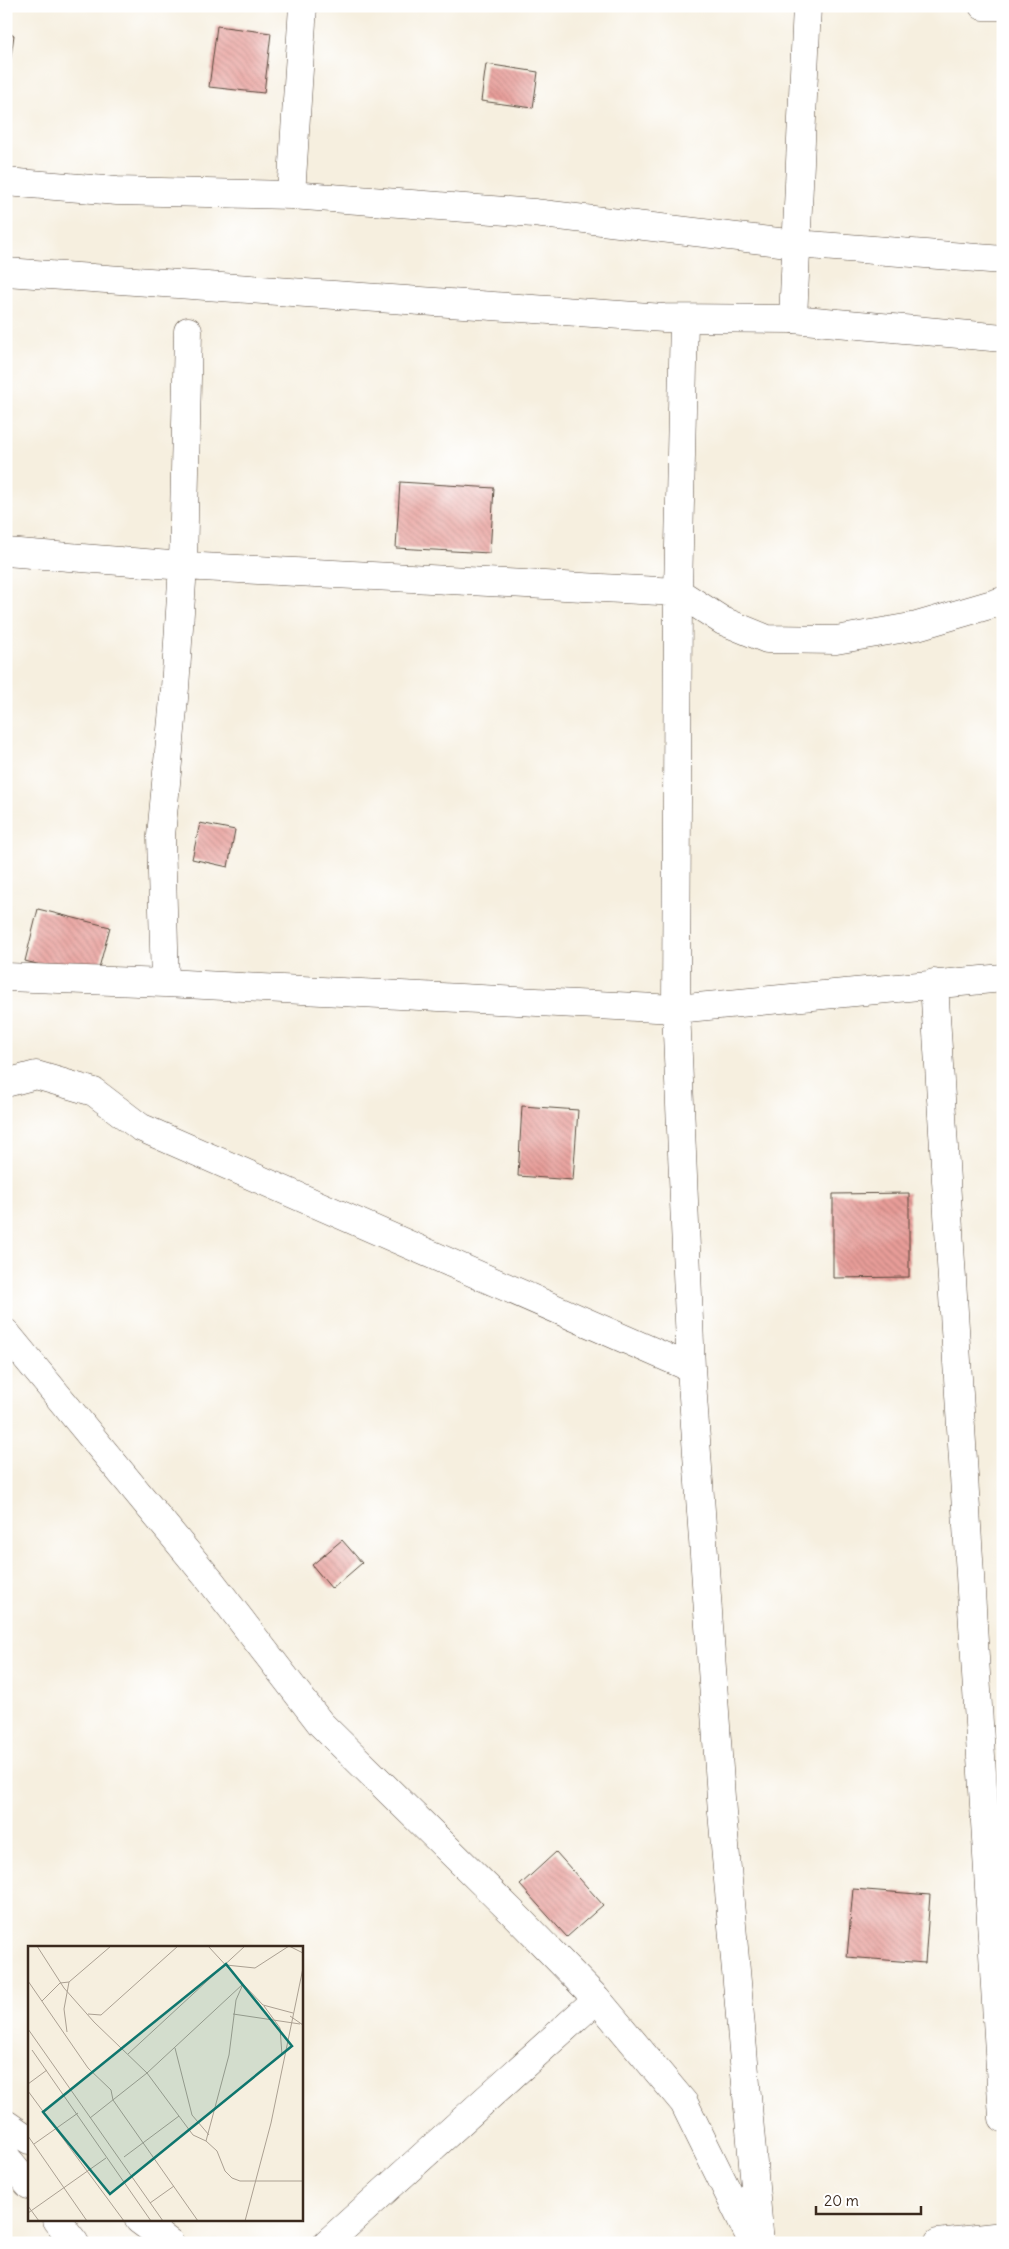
<svg xmlns="http://www.w3.org/2000/svg" width="1009" height="2249" font-family="Delius,sans-serif">
<style>
.building{fill:url(#building-back-hatch)}
.lines{fill:none;stroke-linecap:round;stroke-linejoin:round}
.minor-casing{stroke:#57483b;stroke-width:29}
.tertiary-casing{stroke:#57483b;stroke-width:29}
.minor{stroke:#fff;stroke-width:28}
.tertiary{stroke:#fff;stroke-width:28}
.inset-road{fill:none;stroke:#aba092;stroke-width:1}
.view{fill:#0f766e;fill-opacity:0.15;stroke:#0f766e;stroke-width:2.5}
.inset-edge{fill:none;stroke:#3b2a1e;stroke-width:2.5}
</style>
<defs>
<pattern id="building-back-hatch" width="6" height="6" patternUnits="userSpaceOnUse" patternTransform="scale(1.25)"><rect width="6" height="6" fill="#e89d99"/><path d="M-1 5l2 2M0 0l6 6M5-1l2 2" fill="none" stroke="#bd807c"/></pattern>
</defs>
<rect width="100%" height="100%" fill="#fff"/>
<filter id="ink" filterUnits="userSpaceOnUse"><feTurbulence type="fractalNoise" baseFrequency=".02" numOctaves="2"/><feDisplacementMap in="SourceGraphic" scale="10" xChannelSelector="R" yChannelSelector="G"/><feConvolveMatrix kernelMatrix="1 2 1 2 8 2 1 2 1" color-interpolation-filters="sRGB"/></filter>
<filter id="wash" filterUnits="userSpaceOnUse"><feTurbulence type="fractalNoise" baseFrequency=".0096" numOctaves="4" result="noise"/><feDisplacementMap in="SourceGraphic" scale="20" xChannelSelector="R" yChannelSelector="G"/><feGaussianBlur stdDeviation="1.12" result="paint"/><feColorMatrix in="noise" values="0 0 0 0 0 0 0 0 0 0 0 0 0 0 0 0 0 1.4 0 .05"/><feComposite in="paint" operator="in"/></filter>
<g filter="url(#wash)">
<rect width="100%" height="100%" fill="#f6efdf"/>
<g id="blocks">
<path class="building" d="M 217,26 L 271,33 L 264,93 L 209,87 Z
M 6,34 L 14,35 L 7,84 L 6,84 Z
M 486,64 L 538,72 L 533,108 L 481,101 Z
M 400,482 L 494,488 L 490,553 L 396,548 Z
M 200,823 L 235,830 L 228,867 L 192,859 Z
M 38,909 L 110,927 L 96,979 L 25,961 Z
M 522,1106 L 578,1110 L 573,1180 L 518,1176 Z
M 909,1193 L 909,1277 L 833,1278 L 833,1194 Z
M 342,1540 L 362,1563 L 332,1589 L 312,1565 Z
M 556,1852 L 603,1905 L 567,1937 L 520,1885 Z
M 853,1889 L 930,1895 L 925,1963 L 847,1957 Z"/>
</g>
</g>
<g filter="url(#ink)">
<use href="#blocks" fill-opacity="0" stroke="#57483b" stroke-width="1"/>
<g class="lines">
<g class="minor-casing">
<path id="minor" d="M 983,6 L 1003,6
M 6,182 L 117,191 L 291,195 L 534,213 L 796,244 L 1003,260
M 291,195 L 303,6
M 684,319 L 678,592 L 676,1009 L 691,1368 L 722,1812 L 760,2243
M 793,319 L 807,6
M 6,552 L 183,566 L 678,592 L 723,621 L 767,639 L 836,640 L 917,626 L 1003,601
M 6,977 L 165,983 L 676,1009 L 1003,978
M 165,983 L 161,836 L 175,688 L 183,566 L 188,331
M 934,983 L 1003,2118
M 6,1083 L 36,1075 L 94,1092 L 140,1127 L 691,1368
M 6,1333 L 213,1584 L 321,1724 L 512,1912 L 597,1999 L 684,2103 L 753,2243
M 6,2124 L 29,2140
M 6,2157 L 29,2185
M 57,2220 L 75,2243
M 139,2220 L 170,2243
M 327,2243 L 597,1999
M 938,2243 L 1003,2236"/>
</g>
<g class="tertiary-casing">
<path id="tertiary" d="M 6,272 L 664,318 L 793,319 L 1003,338"/>
</g>
<use href="#minor" class="minor"/>
<use href="#tertiary" class="tertiary"/>
</g>
</g>
<g transform="translate(28 1946)">
<rect width="275" height="275" fill="#f6efdf"/>
<path class="inset-road" d="M 9,0 L 36,42 L 66,76 L 119,127 L 165,189 L 178,195 L 189,205 L 197,225 L 204,232 L 212,235 L 275,235M 261,0 L 275,7M 198,19 L 227,22 L 261,0M 0,35 L 60,122 L 83,144 L 85,154 L 170,275M 14,55 L 32,37 L 41,36 L 83,0M 236,60 L 252,82 L 254,109M 60,68 L 73,69 L 150,0M 205,68 L 272,78M 262,70 L 275,79M 0,83 L 135,275M 39,86 L 36,63 L 41,36M 147,102 L 164,169 L 181,189M 4,104 L 123,275M 100,108 L 217,0M 0,138 L 19,124M 0,145 L 96,275M 62,172 L 119,127 L 215,38 L 235,59 L 265,67M 0,190 L 59,275M 178,195 L 201,109 L 208,54 L 215,38 L 180,0M 6,198 L 50,167M 96,211 L 151,170M 122,257 L 146,240M 0,260 L 11,275M 0,267 L 78,212M 217,275 L 243,177 L 275,22"/>
<path class="view" d="M 198,18 L 264,100 L 82,248 L 15,166 Z"/>
<rect width="275" height="275" class="inset-edge"/>
</g>
<rect width="1009" height="2249" fill="none" stroke="#fff" stroke-width="25"/>
<path d="M816 2206v8h105v-8" fill="none" stroke="#3b2a1e" stroke-width="2.5"/>
<text x="824" y="2206" font-size="15" fill="#3b2a1e" stroke="#ffffff" stroke-width="4" paint-order="stroke">20 m</text>
</svg>
